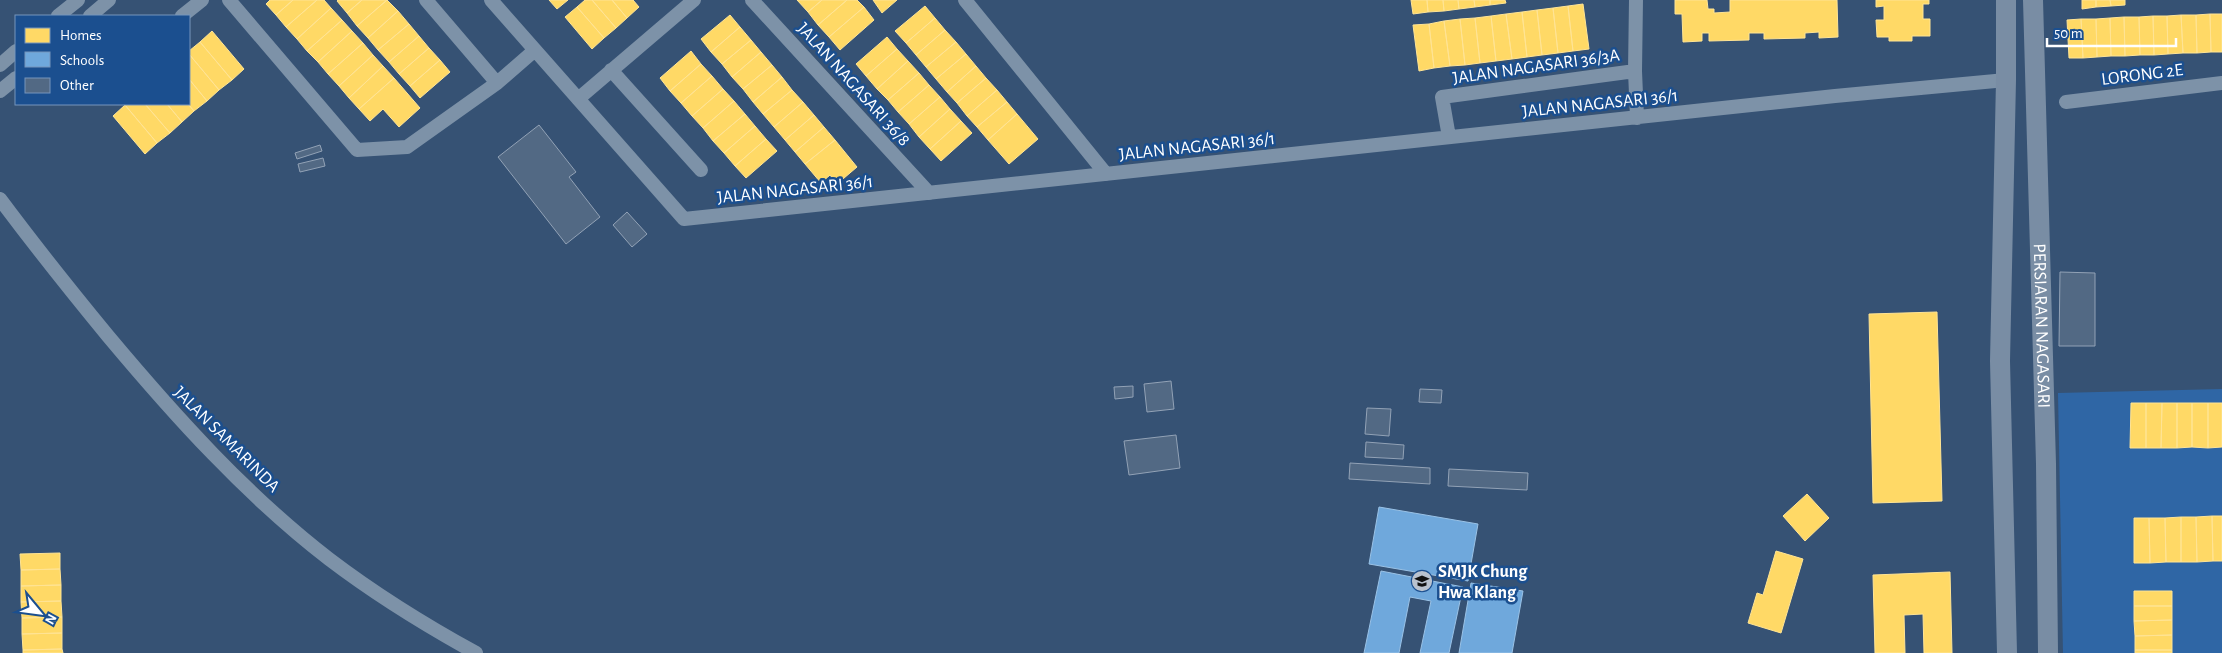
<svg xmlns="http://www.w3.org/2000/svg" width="2222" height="653" font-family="'Alegreya Sans',sans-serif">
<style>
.green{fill:#2f66a5}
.homes{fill:#ffd966;stroke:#ffe494}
.schools{fill:#6fa8dc;stroke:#9ac2e6}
.building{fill:#526984;stroke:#92a2b6}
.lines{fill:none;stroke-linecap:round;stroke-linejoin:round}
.street{stroke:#7d92a8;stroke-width:14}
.secondary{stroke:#798da4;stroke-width:20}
.labels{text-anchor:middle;stroke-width:5;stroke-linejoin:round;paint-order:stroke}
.street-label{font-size:18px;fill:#fff;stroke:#1b4f8f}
.poi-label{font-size:18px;font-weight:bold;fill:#fff;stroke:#1b4f8f;text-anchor:start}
</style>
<rect width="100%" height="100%" fill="#365274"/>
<path class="green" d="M 2222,389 L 2222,653 L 2063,653 L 2058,393 Z"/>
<path class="homes" d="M 270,0 L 293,0 L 276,15 L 266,4 Z
M 293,0 L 317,0 L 286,27 L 276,15 Z
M 317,0 L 324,0 L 331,8 L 297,39 L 286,27 Z
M 338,0 L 362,0 L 347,13 L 337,1 Z
M 362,0 L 387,0 L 357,26 L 347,13 Z
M 387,0 L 398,11 L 368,38 L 357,26 Z
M 549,0 L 568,0 L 557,9 Z
M 585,0 L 592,0 L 616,28 L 604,38 L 577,7 Z
M 592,0 L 612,0 L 627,18 L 616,28 Z
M 612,0 L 633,0 L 639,7 L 627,18 Z
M 797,0 L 822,0 L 808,12 Z
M 822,0 L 847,0 L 818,25 L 808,12 Z
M 847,0 L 857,0 L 864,7 L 829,37 L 818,25 Z
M 873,0 L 897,0 L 882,13 Z
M 1411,0 L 1427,0 L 1428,12 L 1413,14 Z
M 1427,0 L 1443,0 L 1444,11 L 1428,12 Z
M 1443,0 L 1458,0 L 1459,9 L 1444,11 Z
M 1458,0 L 1474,0 L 1475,7 L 1459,9 Z
M 1474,0 L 1490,0 L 1490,5 L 1475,7 Z
M 1490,0 L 1505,0 L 1506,3 L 1490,5 Z
M 1675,0 L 1707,0 L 1708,9 L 1714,9 L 1714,13 L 1730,12 L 1730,0 L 1837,0 L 1838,37 L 1819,38 L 1819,32 L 1805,33 L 1805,38 L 1764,39 L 1764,33 L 1749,33 L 1749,40 L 1709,41 L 1709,33 L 1702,33 L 1702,41 L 1683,42 L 1682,14 L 1675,14 Z
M 1876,0 L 1929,0 L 1929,4 L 1923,4 L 1923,19 L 1930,19 L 1930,36 L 1912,36 L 1912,41 L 1889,41 L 1889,37 L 1877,37 L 1876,20 L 1884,20 L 1884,6 L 1876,7 Z
M 2082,0 L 2096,0 L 2096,7 L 2082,9 Z
M 2096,0 L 2110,0 L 2111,6 L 2096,7 Z
M 2110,0 L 2125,0 L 2125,5 L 2111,6 Z
M 1583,4 L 1589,49 L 1573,51 L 1568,6 Z
M 925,6 L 935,18 L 906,43 L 895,31 Z
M 1568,6 L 1573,51 L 1558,53 L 1553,8 Z
M 577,7 L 604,38 L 592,49 L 565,17 Z
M 864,7 L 874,20 L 840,50 L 829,37 Z
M 331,8 L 342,20 L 307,51 L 297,39 Z
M 1553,8 L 1558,53 L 1542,55 L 1537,10 Z
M 1537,10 L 1542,55 L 1527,57 L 1522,12 Z
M 398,11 L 409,24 L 378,50 L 368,38 Z
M 1522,12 L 1527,57 L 1512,59 L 1506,14 Z
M 1506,14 L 1512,59 L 1496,61 L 1491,16 Z
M 2210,14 L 2222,14 L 2222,52 L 2211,52 Z
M 2210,14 L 2211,52 L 2197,53 L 2196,15 Z
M 730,15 L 740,27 L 711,52 L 701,39 Z
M 2181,15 L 2196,15 L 2197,53 L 2183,53 Z
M 2181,15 L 2183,53 L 2168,54 L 2167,16 Z
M 1491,16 L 1496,61 L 1480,63 L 1475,18 Z
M 2153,16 L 2167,16 L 2168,54 L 2154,55 Z
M 2153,16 L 2154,55 L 2140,55 L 2139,17 Z
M 2124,17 L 2139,17 L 2140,55 L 2125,56 Z
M 2124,17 L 2125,56 L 2111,56 L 2110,18 Z
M 935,18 L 945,30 L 916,55 L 906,43 Z
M 1475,18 L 1480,63 L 1465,65 L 1460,19 Z
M 2110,18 L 2111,56 L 2097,57 L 2096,19 Z
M 1460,19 L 1465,65 L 1450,66 L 1444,21 Z
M 2081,19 L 2096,19 L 2097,57 L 2083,58 Z
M 2081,19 L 2083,58 L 2069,58 L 2067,20 Z
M 342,20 L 352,31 L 318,62 L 307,51 Z
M 1444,21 L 1450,66 L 1434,68 L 1429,24 Z
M 409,24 L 419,36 L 389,62 L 378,50 Z
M 1429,24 L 1434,68 L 1419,71 L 1413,25 Z
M 740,27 L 751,40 L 722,64 L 711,52 Z
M 945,30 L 956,42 L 926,67 L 916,55 Z
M 212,31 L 244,69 L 232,80 L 200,42 Z
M 352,31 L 363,43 L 328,74 L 318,62 Z
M 419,36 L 429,48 L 399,74 L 389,62 Z
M 887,37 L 897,49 L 866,76 L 856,64 Z
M 751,40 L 761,52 L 732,77 L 722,64 Z
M 200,42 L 232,80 L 219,90 L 189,54 L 189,51 Z
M 956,42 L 966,54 L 936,79 L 926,67 Z
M 363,43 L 373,55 L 339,86 L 328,74 Z
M 429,48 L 440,60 L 410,86 L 399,74 Z
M 897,49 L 908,61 L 877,89 L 866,76 Z
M 691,51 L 701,64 L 670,91 L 660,78 Z
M 761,52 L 772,65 L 743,89 L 732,77 Z
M 189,54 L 219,90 L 207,101 L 189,79 Z
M 966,54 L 976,66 L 947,92 L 936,79 Z
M 373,55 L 383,66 L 349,98 L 339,86 Z
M 440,60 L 450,72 L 420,98 L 410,86 Z
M 908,61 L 919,73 L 888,100 L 877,89 Z
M 701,64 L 712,76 L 681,103 L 670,91 Z
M 772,65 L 782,77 L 753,102 L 743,89 Z
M 383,66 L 394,78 L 359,109 L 349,98 Z
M 976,66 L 986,78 L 957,103 L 947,92 Z
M 919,73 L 929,85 L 898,112 L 888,100 Z
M 712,76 L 723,89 L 692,116 L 681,103 Z
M 782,77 L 792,90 L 763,114 L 753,102 Z
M 394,78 L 420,108 L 399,127 L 383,109 L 370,121 L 359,109 Z
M 986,78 L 997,90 L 967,116 L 957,103 Z
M 189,79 L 207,101 L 194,111 L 188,104 Z
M 929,85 L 940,97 L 909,124 L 898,112 Z
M 723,89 L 734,101 L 703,128 L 692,116 Z
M 792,90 L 803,102 L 774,127 L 763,114 Z
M 997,90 L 1007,102 L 977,127 L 967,116 Z
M 940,97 L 950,109 L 919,137 L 909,124 Z
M 734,101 L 745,114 L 713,141 L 703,128 Z
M 803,102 L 814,115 L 785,140 L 774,127 Z
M 1007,102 L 1017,114 L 988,140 L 977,127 Z
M 127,104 L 145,104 L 170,133 L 157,143 L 125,105 Z
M 145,104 L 167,104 L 182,122 L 170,133 Z
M 167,104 L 188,104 L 194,111 L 182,122 Z
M 125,105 L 157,143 L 145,154 L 113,116 Z
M 950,109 L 961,121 L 930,149 L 919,137 Z
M 745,114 L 755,126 L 724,153 L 713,141 Z
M 1017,114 L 1038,139 L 1009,164 L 988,140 Z
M 814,115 L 824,127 L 795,152 L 785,140 Z
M 961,121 L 972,133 L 941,161 L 930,149 Z
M 755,126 L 766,139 L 735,166 L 724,153 Z
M 824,127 L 835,140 L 805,164 L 795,152 Z
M 766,139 L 777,151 L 746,178 L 735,166 Z
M 835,140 L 857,167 L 837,184 L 830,175 L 821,183 L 805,164 Z
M 1937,312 L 1942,501 L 1873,503 L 1869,314 Z
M 2131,403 L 2146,403 L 2146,448 L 2130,448 Z
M 2146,403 L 2162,403 L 2161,448 L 2146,448 Z
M 2162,403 L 2177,403 L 2177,448 L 2161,448 Z
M 2177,403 L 2192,403 L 2192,447 L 2177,448 Z
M 2192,403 L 2208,403 L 2208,448 L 2192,447 Z
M 2208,403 L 2222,403 L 2222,447 L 2208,448 Z
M 1807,494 L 1829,518 L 1805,541 L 1783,516 Z
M 2212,516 L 2213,561 L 2197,562 L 2196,517 Z
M 2212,516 L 2222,516 L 2222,561 L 2213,561 Z
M 2181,517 L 2181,562 L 2166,562 L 2165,518 Z
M 2181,517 L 2196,517 L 2197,562 L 2181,562 Z
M 2134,518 L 2149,518 L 2150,563 L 2134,563 Z
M 2149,518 L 2165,518 L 2166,562 L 2150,563 Z
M 1776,551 L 1803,559 L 1781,633 L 1748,623 L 1757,593 L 1763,595 Z
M 60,553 L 60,569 L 21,570 L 20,554 Z
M 60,569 L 61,585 L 21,586 L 21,570 Z
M 1950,572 L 1952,653 L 1924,653 L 1923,614 L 1904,615 L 1905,653 L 1875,653 L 1873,575 Z
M 61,585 L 61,601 L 21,602 L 21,586 Z
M 2134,591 L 2172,591 L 2172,606 L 2134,606 Z
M 61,601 L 62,617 L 22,618 L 21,602 Z
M 2134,606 L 2172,606 L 2172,620 L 2134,621 Z
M 62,617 L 62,633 L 22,634 L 22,618 Z
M 2172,620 L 2172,635 L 2135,636 L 2134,621 Z
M 62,633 L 62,649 L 23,650 L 22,634 Z
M 2172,635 L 2172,650 L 2135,650 L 2135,636 Z
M 62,649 L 63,653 L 23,653 L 23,650 Z
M 2135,650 L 2172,650 L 2172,653 L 2135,653 Z"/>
<path class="schools" d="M 1379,507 L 1478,524 L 1468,581 L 1369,564 Z
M 1381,571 L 1463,587 L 1449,653 L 1420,653 L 1431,601 L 1410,597 L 1399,653 L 1364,653 Z
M 1471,583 L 1523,591 L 1512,653 L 1459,653 Z"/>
<path class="building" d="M 539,125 L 576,172 L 569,177 L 600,217 L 566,244 L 498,157 Z
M 320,145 L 322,151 L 297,159 L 295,153 Z
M 323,158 L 325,166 L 300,172 L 298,164 Z
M 627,212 L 647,234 L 632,247 L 613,225 Z
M 2060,272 L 2095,273 L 2095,346 L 2059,346 Z
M 1171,381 L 1174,409 L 1147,412 L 1144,384 Z
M 1133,386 L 1133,397 L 1115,399 L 1114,387 Z
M 1420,389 L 1442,390 L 1441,403 L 1419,402 Z
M 1367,408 L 1391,409 L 1389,436 L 1365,434 Z
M 1176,435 L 1180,468 L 1129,475 L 1124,441 Z
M 1366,442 L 1404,445 L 1403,459 L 1365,457 Z
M 1350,463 L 1430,468 L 1430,484 L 1349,479 Z
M 1449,469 L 1528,473 L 1527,490 L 1448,486 Z"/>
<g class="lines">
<path class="street" d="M 229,0 L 357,150 L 407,147 L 497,83 L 535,50
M 426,0 L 497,83
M 491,0 L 684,219 L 1835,96 L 2006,80
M 752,0 L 929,193
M 965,0 L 1106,174
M 1636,0 L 1635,71 L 1637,118
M 58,16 L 78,0
M 90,16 L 109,0
M 182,16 L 202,0
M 0,65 L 16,51
M 611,70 L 701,170
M 0,91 L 16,78
M 578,99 L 694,0
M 2066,102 L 2222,83
M 1449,137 L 1442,97 L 1635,71
M 0,199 C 35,246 71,291 108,336 C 175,416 246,495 329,559 C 375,594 425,625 476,653"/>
<g class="secondary">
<path d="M 2006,0 L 2006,80 L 2000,361 L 2007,653"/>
<path id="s1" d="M 2033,0 L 2046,464 L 2048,653"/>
</g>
</g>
<defs>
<g id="school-disc" transform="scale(1.125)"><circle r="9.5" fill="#b9c2ce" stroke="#1b4f8f"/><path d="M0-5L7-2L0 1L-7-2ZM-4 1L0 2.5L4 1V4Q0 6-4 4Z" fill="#111"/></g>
</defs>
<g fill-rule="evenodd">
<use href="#school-disc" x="1422" y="581"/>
</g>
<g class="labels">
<g class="street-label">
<text transform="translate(1536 66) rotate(-8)" y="6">JALAN NAGASARI 36/3A</text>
<text transform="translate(2142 74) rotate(-7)" y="6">LORONG 2E</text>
<text transform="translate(854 84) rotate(48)" y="6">JALAN NAGASARI 36/8</text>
<text transform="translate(1600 103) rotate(-6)" y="6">JALAN NAGASARI 36/1</text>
<text transform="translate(1197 146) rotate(-6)" y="6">JALAN NAGASARI 36/1</text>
<text transform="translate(795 189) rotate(-6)" y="6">JALAN NAGASARI 36/1</text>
<text dy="6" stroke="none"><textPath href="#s1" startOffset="326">PERSIARAN NAGASARI</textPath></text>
<text transform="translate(227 439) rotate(45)" y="6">JALAN SAMARINDA</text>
</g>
<g class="poi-label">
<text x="1438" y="577">SMJK Chung<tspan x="1438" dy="21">Hwa Klang</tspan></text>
</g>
</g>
<rect x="15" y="15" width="175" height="90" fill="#1b4f8f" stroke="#7695bc"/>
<rect x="25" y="28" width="25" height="15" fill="#ffd966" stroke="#7695bc"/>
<text x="60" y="40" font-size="15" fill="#ffffff">Homes</text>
<rect x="25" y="52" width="25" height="15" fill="#6fa8dc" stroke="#7695bc"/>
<text x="60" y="65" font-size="15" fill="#ffffff">Schools</text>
<rect x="25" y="78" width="25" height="15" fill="#526984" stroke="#7695bc"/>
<text x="60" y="90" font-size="15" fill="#ffffff">Other</text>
<g transform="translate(40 613) rotate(119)" stroke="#1b4f8f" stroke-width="4" paint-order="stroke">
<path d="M0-4L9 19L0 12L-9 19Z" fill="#ffffff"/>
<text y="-8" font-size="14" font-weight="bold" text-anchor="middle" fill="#ffffff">N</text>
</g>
<path d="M2047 38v8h129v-8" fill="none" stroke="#ffffff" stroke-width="2.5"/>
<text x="2054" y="38" font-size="15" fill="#ffffff" stroke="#1b4f8f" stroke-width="4" paint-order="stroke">50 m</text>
</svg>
